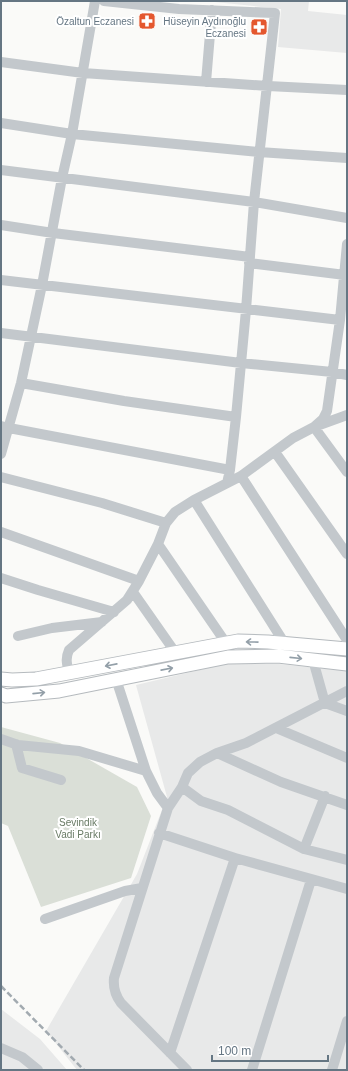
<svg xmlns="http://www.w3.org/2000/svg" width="348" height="1071" font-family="Arial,sans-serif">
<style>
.built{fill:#e8e9e9}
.green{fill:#dadfd7}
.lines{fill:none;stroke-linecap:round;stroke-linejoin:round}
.major-casing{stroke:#b5babe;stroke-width:15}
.minor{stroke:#c3c8cc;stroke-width:10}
.major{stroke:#fff;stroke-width:13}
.rail{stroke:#a2aab0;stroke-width:2.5;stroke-dasharray:6 3;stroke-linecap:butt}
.oneway{stroke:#939fa8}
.labels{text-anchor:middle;stroke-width:4;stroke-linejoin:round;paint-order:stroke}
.poi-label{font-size:10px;fill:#657683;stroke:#fff;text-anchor:end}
.park-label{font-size:10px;fill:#687a64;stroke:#fff}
</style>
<rect width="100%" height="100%" fill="#fafaf8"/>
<path class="built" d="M 205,1 L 309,1 L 308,11 L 347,15 L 347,53 L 278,47 L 281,9 Z
M 229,663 L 279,664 L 347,671 L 347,1070 L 77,1070 L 46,1031 L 137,874 L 167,797 L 136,685 Z
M 1,1009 L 40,1039 L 67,1070 L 1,1070 Z"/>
<path class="green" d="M 1,727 L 60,743 L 137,787 L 151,816 L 131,878 L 41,907 L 8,826 L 1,823 Z"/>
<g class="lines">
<g class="major-casing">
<path id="major" d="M 1,679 L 12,680 L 36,679 L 238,641 L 268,642 L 347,649
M 1,694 L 6,696 L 59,691 L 228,657 L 278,656 L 347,664"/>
</g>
<path class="minor" d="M 104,1 L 179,9 L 275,13 L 254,202 L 246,310 L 236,417 L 230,470 L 227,483
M 1,62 L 83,73 L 268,86 L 347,90
M 206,82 L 212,10
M 1,123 L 72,134 L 259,152 L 347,158
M 1,170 L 254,202 L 347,218
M 1,225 L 53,233 L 250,257
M 347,244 L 340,320 L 327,411 L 323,419 L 314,427 L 347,472
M 249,263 L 345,275
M 1,280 L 340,320
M 1,333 L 241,363 L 332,372 L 347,375
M 21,383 L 124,401 L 236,417
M 1,426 L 9,428 L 230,470
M 275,452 L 347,554
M 1,454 L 21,383 L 42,285 L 62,178 L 72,134 L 95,1
M 241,476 L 347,640
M 1,477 L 102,503 L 166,523
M 194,500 L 285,644
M 1,532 L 139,581
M 158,544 L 226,643
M 1,578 L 38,590 L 114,612
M 133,592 L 175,652
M 18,636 L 52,628 L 102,622
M 313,660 L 325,703
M 69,673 C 67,664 65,659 69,650 L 127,600 L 139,581 L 158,544 L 166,523 L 175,512 L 194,500 L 241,476 L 293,438 L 314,427 L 347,415
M 116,679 L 146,771 L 157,793 L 168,808
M 325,703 L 347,711
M 276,728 L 347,758
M 1,739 L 18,745 L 79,751 L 146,771
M 16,744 L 22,768 L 61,780
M 217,753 L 281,782 L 347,805
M 182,787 L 201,801 L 228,810 L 304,849 L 347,860
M 159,833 L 235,858
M 304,849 L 325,796
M 45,919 L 125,891 L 142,888
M 1,1048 L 22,1057 L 38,1070
M 170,1053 L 235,858 L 347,889
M 187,1070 L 121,1003 C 115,995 113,988 114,978 L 168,808 L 182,787 L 188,773 L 200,762 L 217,753 L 246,743 L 347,691
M 252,1070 L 311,880
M 332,1070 L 347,1021"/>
<use href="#major" class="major"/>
<path class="rail" d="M 1,986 L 84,1070"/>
</g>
<defs><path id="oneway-shaft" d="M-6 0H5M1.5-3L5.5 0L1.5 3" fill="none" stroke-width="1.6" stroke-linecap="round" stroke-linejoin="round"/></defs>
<g class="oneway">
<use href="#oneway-shaft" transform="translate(252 642) rotate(-179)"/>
<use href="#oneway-shaft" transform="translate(296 658) rotate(6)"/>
<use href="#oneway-shaft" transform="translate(111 665) rotate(169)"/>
<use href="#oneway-shaft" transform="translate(167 669) rotate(-11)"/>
<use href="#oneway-shaft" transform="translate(39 693) rotate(-6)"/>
</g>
<defs>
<g id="pharmacy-square" transform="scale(0.9)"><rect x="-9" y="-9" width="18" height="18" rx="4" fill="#e4572e" stroke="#fff"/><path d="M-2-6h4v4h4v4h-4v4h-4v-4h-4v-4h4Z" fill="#fff"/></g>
</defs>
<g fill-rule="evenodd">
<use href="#pharmacy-square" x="147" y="21"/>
<use href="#pharmacy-square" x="259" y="27"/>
</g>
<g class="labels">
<g class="poi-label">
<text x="134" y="25">Özaltun Eczanesi</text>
<text x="246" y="25">Hüseyin Aydınoğlu<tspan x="246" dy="12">Eczanesi</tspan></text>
</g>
<g class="park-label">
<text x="78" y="826">Sevindik<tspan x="78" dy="12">Vadi Parkı</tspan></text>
</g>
</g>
<rect width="348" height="1071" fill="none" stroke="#657683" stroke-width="4"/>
<path d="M212 1055v6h116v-6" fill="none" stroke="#657683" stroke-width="2"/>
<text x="218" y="1055" font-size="12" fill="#657683" stroke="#ffffff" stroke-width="3" paint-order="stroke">100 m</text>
</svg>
